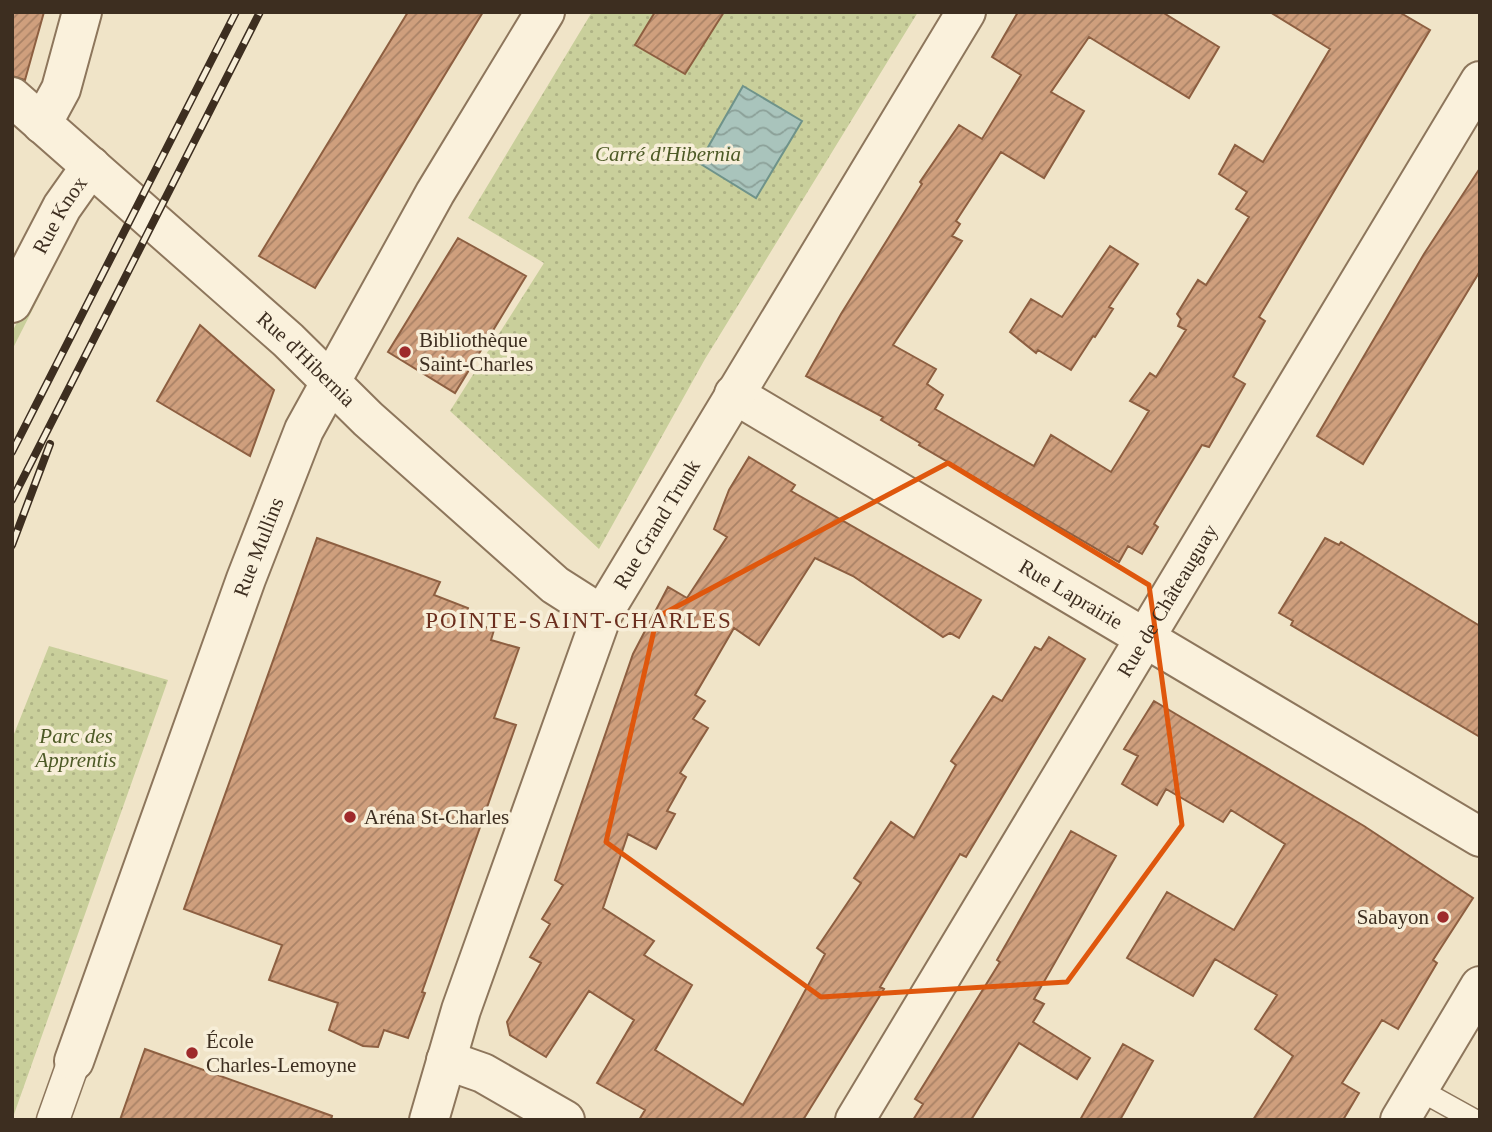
<svg xmlns="http://www.w3.org/2000/svg" width="1492" height="1132" font-family="'Times New Roman',serif">
<style>
.grass{fill:#c9cf9b}
.park{fill:url(#park-dots)}
.water{fill:url(#water-waves);stroke:#6f938a;stroke-width:2}
.building{fill:url(#building-hatch);stroke:#8d5f41;stroke-width:2}
.lines{fill:none;stroke-linecap:round;stroke-linejoin:round}
.service-casing{stroke:#8d765c;stroke-width:24}
.pedestrian-casing{stroke:#8d765c;stroke-width:35}
.minor-casing{stroke:#8d765c;stroke-width:42}
.tertiary-casing{stroke:#8d765c;stroke-width:42}
.service{stroke:#faf1dc;stroke-width:21}
.pedestrian{stroke:#faf1dc;stroke-width:32}
.minor{stroke:#faf1dc;stroke-width:38}
.tertiary{stroke:#faf1dc;stroke-width:38}
.rail-casing{stroke:#3d2e20;stroke-width:8}
.rail{stroke:#f7eed8;stroke-width:5;stroke-dasharray:16;stroke-linecap:butt}
.marked{fill:none;stroke:#df570d;stroke-width:5;stroke-linejoin:round}
.poi-dot{fill:#9e2a2b;stroke:#f7eed8;stroke-width:2.5}
.labels{text-anchor:middle;stroke-width:7;stroke-linejoin:round;paint-order:stroke}
.park-label{font-size:21px;font-style:italic;fill:#4d5a26;stroke:#f7eed8}
.street-label{font-size:21px;fill:#3d2e20;stroke:#f7eed8}
.poi-label{font-size:21px;fill:#3d2e20;stroke:#f7eed8;text-anchor:start}
.neighbourhood-label{font-size:23px;letter-spacing:2px;fill:#6b2e1e;stroke:#f7eed8}
</style>
<defs>
<pattern id="park-dots" width="8" height="8" patternUnits="userSpaceOnUse" patternTransform="scale(1.75)"><rect width="8" height="8" fill="#c9cf9b"/><path d="M2 2h.1M6 6h.1" fill="none" stroke="#aeb285" stroke-width="1.8" stroke-linecap="round"/></pattern>
<pattern id="water-waves" width="16" height="10" patternUnits="userSpaceOnUse" patternTransform="scale(1.75)"><rect width="16" height="10" fill="#a9c4bc"/><path d="M0 5q4-4 8 0t8 0" fill="none" stroke="#8ba098"/></pattern>
<pattern id="building-hatch" width="6" height="6" patternUnits="userSpaceOnUse" patternTransform="scale(1.75)"><rect width="6" height="6" fill="#cf9f7d"/><path d="M-1 1l2-2M0 6l6-6M5 7l2-2" fill="none" stroke="#a98266"/></pattern>
</defs>
<rect width="100%" height="100%" fill="#f0e4c8"/>
<path class="grass" d="M 36,286 L 43,289 L 12,350 L 12,332 Z"/>
<path class="park" d="M 592,12 L 918,12 L 705,359 L 599,549 L 450,411 L 544,263 L 468,218 Z
M 49,646 L 168,680 L 12,1120 L 12,739 Z"/>
<path class="water" d="M 743,86 L 802,121 L 756,198 L 699,163 Z"/>
<path class="building" d="M 12,12 L 44,12 L 25,80 L 12,76 Z
M 408,12 L 483,12 L 315,288 L 259,256 Z
M 655,12 L 724,12 L 685,74 L 635,45 Z
M 1018,12 L 1162,12 L 1219,47 L 1189,98 L 1089,37 L 1051,92 L 1084,111 L 1044,178 L 1001,152 L 956,221 L 960,224 L 952,236 L 962,241 L 893,345 L 936,369 L 927,384 L 943,395 L 935,409 L 1034,466 L 1051,435 L 1111,472 L 1149,411 L 1130,401 L 1150,373 L 1156,377 L 1186,330 L 1178,326 L 1181,319 L 1177,314 L 1198,280 L 1206,285 L 1249,217 L 1236,209 L 1247,192 L 1219,174 L 1235,145 L 1263,162 L 1330,49 L 1270,12 L 1399,12 L 1430,30 L 1259,317 L 1265,321 L 1233,377 L 1245,384 L 1209,447 L 1202,445 L 1154,524 L 1158,527 L 1142,554 L 1128,546 L 1119,562 L 919,445 L 920,443 L 881,420 L 883,417 L 806,376 L 841,314 L 922,184 L 920,182 L 959,125 L 982,139 L 1021,75 L 992,57 Z
M 1480,168 L 1480,271 L 1363,464 L 1317,436 L 1424,254 Z
M 458,238 L 526,276 L 455,393 L 388,352 Z
M 1110,246 L 1138,264 L 1109,307 L 1113,309 L 1095,337 L 1093,336 L 1071,370 L 1038,350 L 1036,353 L 1010,332 L 1031,299 L 1062,317 Z
M 200,325 L 274,390 L 250,456 L 157,401 Z
M 749,457 L 795,485 L 791,491 L 981,600 L 959,638 L 950,633 L 943,637 L 853,576 L 815,558 L 759,645 L 734,628 L 695,695 L 705,701 L 693,719 L 708,728 L 680,773 L 686,777 L 667,811 L 675,814 L 656,849 L 628,834 L 603,908 L 654,941 L 644,955 L 692,985 L 655,1050 L 743,1105 L 825,954 L 817,948 L 861,883 L 854,878 L 891,822 L 914,838 L 956,765 L 951,761 L 993,696 L 1002,701 L 1035,647 L 1041,650 L 1049,637 L 1085,659 L 966,857 L 960,854 L 880,987 L 884,989 L 803,1120 L 639,1120 L 645,1110 L 597,1083 L 634,1020 L 589,991 L 546,1057 L 510,1035 L 507,1022 L 541,963 L 530,957 L 550,924 L 542,919 L 563,885 L 555,880 L 633,654 L 668,587 L 687,598 L 727,537 L 714,529 L 729,490 Z
M 317,538 L 440,582 L 434,595 L 468,608 L 465,620 L 494,630 L 491,640 L 519,648 L 494,718 L 516,725 L 422,992 L 425,993 L 408,1038 L 384,1030 L 378,1047 L 363,1046 L 329,1030 L 338,1003 L 269,980 L 282,945 L 184,909 Z
M 1325,538 L 1339,545 L 1341,542 L 1480,626 L 1480,737 L 1291,625 L 1293,621 L 1279,613 Z
M 1154,701 L 1364,826 L 1473,898 L 1433,960 L 1437,963 L 1398,1029 L 1382,1020 L 1342,1083 L 1359,1093 L 1343,1120 L 1253,1120 L 1293,1056 L 1255,1029 L 1277,995 L 1215,959 L 1193,996 L 1127,958 L 1167,892 L 1234,930 L 1285,844 L 1231,810 L 1223,822 L 1166,789 L 1157,805 L 1122,784 L 1138,756 L 1124,749 Z
M 1071,831 L 1116,856 L 1034,999 L 1044,1004 L 1033,1022 L 1090,1058 L 1077,1079 L 1019,1043 L 971,1120 L 913,1120 L 923,1104 L 915,1099 L 1000,962 L 997,960 Z
M 1123,1044 L 1153,1061 L 1120,1120 L 1080,1120 Z
M 145,1049 L 332,1116 L 331,1120 L 120,1120 Z"/>
<g class="lines">
<g class="service-casing">
<path id="service" d="M 1418,1089 L 1474,1120"/>
</g>
<g class="pedestrian-casing">
<path id="pedestrian" d="M 53,1120 L 74,1061"/>
</g>
<g class="minor-casing">
<g id="minor">
<path id="s1" d="M 12,97 L 288,340 L 368,419 L 555,585 L 602,615"/>
<path d="M 42,124 L 61,89 L 82,12"/>
<path id="s2" d="M 12,303 L 62,207 L 91,166"/>
<path id="s3" d="M 734,394 L 1480,837"/>
<path d="M 446,1060 L 483,1073 L 565,1120"/>
<path id="s4" d="M 74,1061 L 246,579 L 304,430 L 435,193 L 545,12"/>
<path id="s5" d="M 429,1120 L 461,1010 L 602,615 L 966,12"/>
<path id="s6" d="M 855,1120 L 1480,81"/>
</g>
</g>
<g class="tertiary-casing">
<path id="tertiary" d="M 1400,1120 L 1480,986"/>
</g>
<use href="#service" class="service"/>
<use href="#pedestrian" class="pedestrian"/>
<use href="#minor" class="minor"/>
<use href="#tertiary" class="tertiary"/>
<g class="rail-casing">
<path id="rail" d="M 12,452 L 236,12
M 12,500 L 260,12
M 12,545 L 50,444"/>
</g>
<use href="#rail" class="rail"/>
</g>
<path class="marked" d="M 948,463 L 1149,585 L 1182,825 L 1067,982 L 821,997 L 606,842 L 657,617 Z"/>
<g class="poi-dot">
<circle cx="405" cy="352" r="7"/>
<circle cx="350" cy="817" r="7"/>
<circle cx="1443" cy="917" r="7"/>
<circle cx="192" cy="1053" r="7"/>
</g>
<g class="labels">
<g class="park-label">
<text x="668" y="161">Carré d'Hibernia</text>
<text x="76" y="743">Parc des<tspan x="76" dy="24">Apprentis</tspan></text>
</g>
<g class="street-label">
<text dy="7" stroke="none"><textPath href="#s2" startOffset="100">Rue Knox</textPath></text>
<text dy="7" stroke="none"><textPath href="#s1" startOffset="394">Rue d'Hibernia</textPath></text>
<text dy="7" stroke="none"><textPath href="#s5" startOffset="640">Rue Grand Trunk</textPath></text>
<text dy="7" stroke="none"><textPath href="#s4" startOffset="546">Rue Mullins</textPath></text>
<text dy="7" stroke="none"><textPath href="#s3" startOffset="392">Rue Laprairie</textPath></text>
<text dy="7" stroke="none"><textPath href="#s6" startOffset="606">Rue de Châteauguay</textPath></text>
</g>
<g class="poi-label">
<text x="419" y="347">Bibliothèque<tspan x="419" dy="24">Saint-Charles</tspan></text>
<text x="364" y="824">Aréna St-Charles</text>
<text x="1429" y="924" text-anchor="end">Sabayon</text>
<text x="206" y="1048">École<tspan x="206" dy="24">Charles-Lemoyne</tspan></text>
</g>
<g class="neighbourhood-label">
<text x="579" y="628">POINTE-SAINT-CHARLES</text>
</g>
</g>
<rect width="1492" height="1132" fill="none" stroke="#3d2e20" stroke-width="28"/>
</svg>
